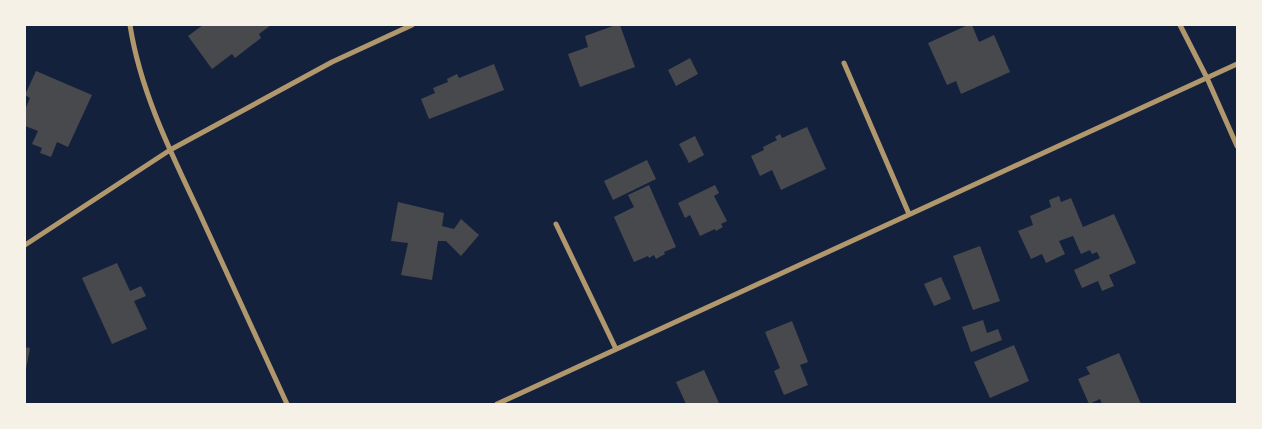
<svg xmlns="http://www.w3.org/2000/svg" width="1262" height="429" font-family="'Open Sans',sans-serif">
<style>
.building{fill:#48494c}
.lines{fill:none;stroke-linecap:round;stroke-linejoin:round}
.minor{stroke:#b1986c;stroke-width:5}
</style>
<rect width="100%" height="100%" fill="#14213d"/>
<path class="building" d="M 203,25 L 271,25 L 259,34 L 261,38 L 235,58 L 232,54 L 212,69 L 188,36 Z
M 616,25 L 620,25 L 635,67 L 580,87 L 568,54 L 588,47 L 585,36 Z
M 968,25 L 972,25 L 979,42 L 994,35 L 1010,72 L 961,94 L 956,81 L 947,85 L 928,43 Z
M 690,58 L 698,74 L 676,86 L 668,70 Z
M 494,64 L 504,90 L 429,119 L 421,99 L 435,93 L 433,88 L 448,82 L 447,79 L 457,74 L 459,78 Z
M 36,71 L 92,95 L 68,147 L 57,142 L 51,157 L 40,153 L 42,148 L 32,144 L 38,131 L 25,126 L 25,110 L 30,98 L 25,95 Z
M 807,127 L 826,169 L 781,190 L 772,170 L 760,176 L 751,156 L 764,150 L 763,147 L 777,140 L 775,137 L 780,134 L 782,138 Z
M 695,136 L 704,155 L 689,163 L 679,144 Z
M 647,160 L 656,179 L 613,200 L 604,181 Z
M 649,185 L 676,247 L 664,252 L 665,254 L 656,259 L 654,255 L 649,258 L 648,256 L 634,262 L 614,217 L 634,207 L 628,195 Z
M 715,185 L 719,193 L 714,196 L 727,221 L 721,224 L 723,227 L 716,231 L 715,229 L 700,236 L 690,215 L 685,218 L 678,203 Z
M 1059,196 L 1061,202 L 1071,198 L 1083,227 L 1114,214 L 1136,263 L 1109,275 L 1114,286 L 1102,291 L 1098,281 L 1082,288 L 1074,270 L 1100,258 L 1097,252 L 1092,254 L 1090,250 L 1081,254 L 1073,236 L 1059,241 L 1065,254 L 1046,263 L 1042,254 L 1031,259 L 1018,231 L 1033,225 L 1030,216 L 1051,207 L 1049,200 Z
M 398,202 L 444,213 L 442,226 L 454,229 L 461,219 L 479,235 L 461,256 L 446,241 L 438,241 L 432,280 L 401,275 L 408,243 L 391,241 Z
M 980,246 L 1000,301 L 973,310 L 953,256 Z
M 117,263 L 130,291 L 141,286 L 146,296 L 134,301 L 147,329 L 112,344 L 82,278 Z
M 941,277 L 951,299 L 934,306 L 924,284 Z
M 983,320 L 987,333 L 998,329 L 1002,340 L 971,352 L 962,327 Z
M 792,321 L 808,362 L 800,365 L 808,385 L 784,395 L 774,371 L 780,368 L 765,332 Z
M 1014,345 L 1029,381 L 990,398 L 974,362 Z
M 25,347 L 30,348 L 26,369 L 25,369 Z
M 1119,353 L 1141,404 L 1102,404 L 1100,399 L 1089,404 L 1078,379 L 1090,374 L 1086,367 Z
M 704,370 L 719,403 L 686,404 L 676,382 Z"/>
<g class="lines">
<path class="minor" d="M 130,25 C 140,90 170,151 198,210 C 228,275 257,339 287,404
M 1180,25 L 1207,78 L 1237,146
M 844,63 L 909,214
M 556,224 L 616,349
M 25,245 L 170,150 L 332,62 L 412,25
M 497,404 L 1237,64"/>
</g>
<rect width="1262" height="429" fill="none" stroke="#f6f1e7" stroke-width="52"/>
</svg>
